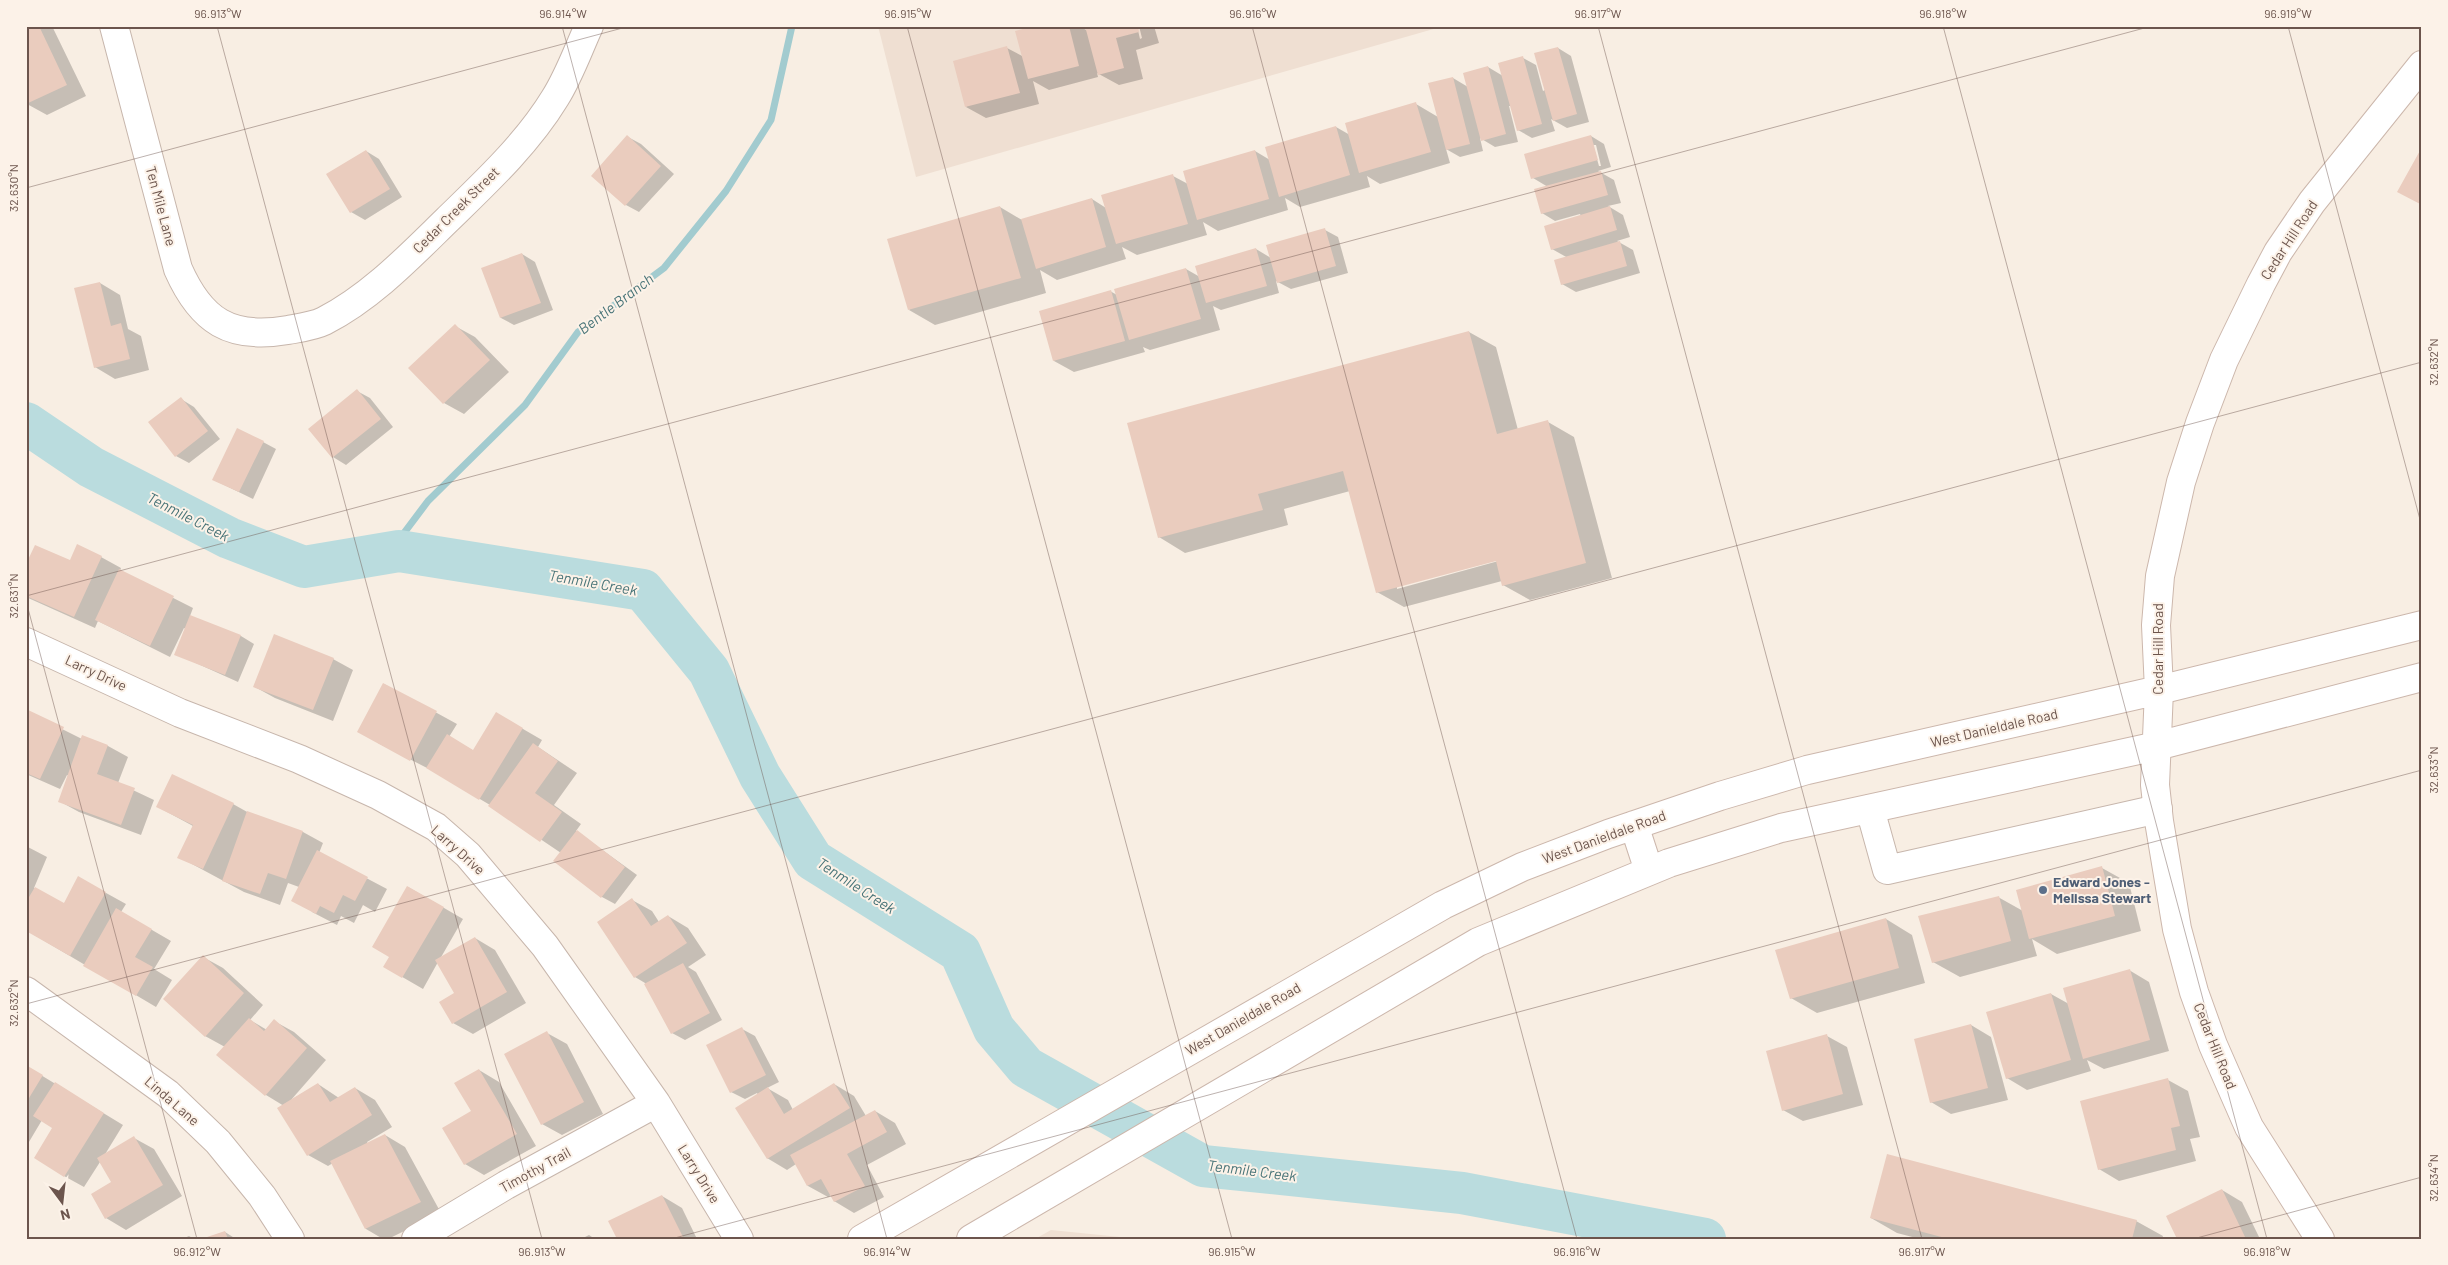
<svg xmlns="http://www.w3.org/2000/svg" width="2448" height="1265" font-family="Barlow,sans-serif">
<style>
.residential{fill:#efdfd2}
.shadow{fill:#0003;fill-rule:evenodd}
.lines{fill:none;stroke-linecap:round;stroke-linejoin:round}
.stream{stroke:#a2cbcf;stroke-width:7}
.river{stroke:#badcde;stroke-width:42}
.building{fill:#eaccbe}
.street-casing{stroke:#c7b6ac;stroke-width:30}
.secondary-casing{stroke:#ccb7ac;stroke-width:30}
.street{stroke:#fff;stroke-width:28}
.secondary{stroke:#fff;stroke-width:28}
.ticks{fill:none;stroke:#6c554d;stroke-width:1;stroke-opacity:0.45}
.service-dot{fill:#5c6f8a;stroke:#fcf2e8;stroke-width:2}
.labels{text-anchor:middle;stroke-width:4;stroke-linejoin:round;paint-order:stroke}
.street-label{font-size:14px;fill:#6c554d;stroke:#fcf2e8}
.service-label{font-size:14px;font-weight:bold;fill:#4e5e75;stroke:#fcf2e8;text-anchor:start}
.water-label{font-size:15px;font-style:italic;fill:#477377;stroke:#fcf2e8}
.neatline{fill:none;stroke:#6c554d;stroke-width:2}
.ticks-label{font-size:12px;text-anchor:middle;fill:#6c554d}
</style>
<rect width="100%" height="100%" fill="#f8eee3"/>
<path class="residential" d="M 878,26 L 1444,26 L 916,177 Z
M 1051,1230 L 1140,1239 L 1035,1239 Z"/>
<path class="shadow" d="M 26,26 L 52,26 L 86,96 L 47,115 L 27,104 Z
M 1039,26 L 1079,26 L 1088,31 L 1137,26 L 1140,39 L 1142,38 L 1139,26 L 1154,26 L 1159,43 L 1136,50 L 1143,79 L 1119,85 L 1097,73 L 1098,77 L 1049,90 L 1033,81 L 1039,104 L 986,118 L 966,107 L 1007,48 L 1024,57 Z
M 1558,48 L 1571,56 L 1589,122 L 1567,128 L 1551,119 L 1555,131 L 1532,138 L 1518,130 L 1512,106 L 1509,106 L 1518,142 L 1495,147 L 1480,138 L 1483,151 L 1460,157 L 1446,149 L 1450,163 L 1380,184 L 1367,176 L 1370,187 L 1300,207 L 1285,198 L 1288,210 L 1218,231 L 1203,222 L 1207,235 L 1137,255 L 1122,247 L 1126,259 L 1057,280 L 1040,270 L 1046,293 L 935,325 L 909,310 L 1000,207 L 1022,220 L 1092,199 L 1106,208 L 1173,176 L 1188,184 L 1255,151 L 1270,160 L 1336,127 L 1350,135 L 1416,104 L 1438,117 L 1453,78 L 1468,87 L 1488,67 L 1503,76 L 1523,58 L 1536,65 L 1543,91 L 1545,90 Z
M 1591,136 L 1604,144 L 1611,167 L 1598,171 L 1614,180 L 1621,203 L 1608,206 L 1623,215 L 1630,237 L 1617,241 L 1633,250 L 1640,273 L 1576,292 L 1562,284 L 1568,258 L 1552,249 L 1581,216 L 1580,214 L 1555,221 L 1542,213 L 1548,187 L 1533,178 ZM 1593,145 L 1596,145 L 1601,166 L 1599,166 Z
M 628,137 L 641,144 L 674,174 L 639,212 L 626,205 Z
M 366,151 L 379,159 L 402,197 L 365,220 L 351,212 Z
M 1325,230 L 1338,237 L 1348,273 L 1291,289 L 1276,281 L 1279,293 L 1221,310 L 1213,306 L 1220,330 L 1150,350 L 1143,347 L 1145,352 L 1074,372 L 1054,361 L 1040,312 L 1110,291 L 1117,295 L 1186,269 L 1200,277 L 1256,249 L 1271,258 Z
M 522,254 L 535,262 L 553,310 L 514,325 L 501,318 L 483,269 Z
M 100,283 L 120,295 L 128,329 L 141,336 L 149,370 L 115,379 L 95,367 Z
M 455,326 L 475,337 L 509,372 L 464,414 L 444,403 Z
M 1469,332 L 1496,347 L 1518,430 L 1548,422 L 1574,437 L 1612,578 L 1530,600 L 1503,585 L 1502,581 L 1404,607 L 1377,592 L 1350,491 L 1284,509 L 1288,525 L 1185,553 L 1159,537 ZM 1501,558 L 1502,560 L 1397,589 L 1397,586 Z
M 357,391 L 370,398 L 393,427 L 346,465 L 333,457 Z
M 181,399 L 194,407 L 220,439 L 189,463 L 176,456 Z
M 263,442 L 276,449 L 253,499 L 214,480 Z
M 101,557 L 121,568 L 120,571 L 193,608 L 190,616 L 241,636 L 254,644 L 238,682 L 176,654 L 186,629 L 184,628 L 170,657 L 98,621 L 95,628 L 26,597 L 26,567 Z
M 333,659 L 353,670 L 333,721 L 275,698 L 255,687 Z
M 384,684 L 457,724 L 449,737 L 474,751 L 497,714 L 542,740 L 538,747 L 577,773 L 554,805 L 581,824 L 576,831 L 637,875 L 615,904 L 602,897 L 561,853 L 490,805 L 431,770 L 378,743 Z
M 26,711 L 82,739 L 83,737 L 108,746 L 128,757 L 118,783 L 154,800 L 141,835 L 79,812 L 59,801 L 69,776 L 67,775 L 60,789 L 26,774 Z
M 233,804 L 249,813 L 303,832 L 323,843 L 319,853 L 387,889 L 375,912 L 363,905 L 354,923 L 341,916 L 337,925 L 312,912 L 299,887 L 288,883 L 280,905 L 244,892 L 179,857 L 193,826 L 158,807 Z
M 26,846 L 47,857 L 34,888 L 64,904 L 79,878 L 126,904 L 121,912 L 171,941 L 154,969 L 172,980 L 156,1007 L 26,930 Z
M 2102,868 L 2129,883 L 2141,931 L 2057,954 L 2032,939 L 2037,956 L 1960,977 L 1933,962 L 1998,897 L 2023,911 Z
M 408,887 L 463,919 L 440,959 L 475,938 L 495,950 L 526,1003 L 473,1034 L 453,1023 L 456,993 L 438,962 L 423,989 L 385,967 L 391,957 Z
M 632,900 L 652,911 L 659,922 L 668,916 L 688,928 L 706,955 L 688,967 L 696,972 L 722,1020 L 685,1040 L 672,1033 L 645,983 L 635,977 L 599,922 Z
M 1886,919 L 1912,935 L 1925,983 L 1817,1013 L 1791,998 Z
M 203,957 L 223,968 L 263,1005 L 250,1020 L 267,1030 L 274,1021 L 294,1032 L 326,1060 L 291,1100 L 318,1084 L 339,1098 L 355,1088 L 375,1100 L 392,1127 L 367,1142 L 368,1144 L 385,1135 L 405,1147 L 441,1213 L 388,1239 L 383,1239 L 366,1229 L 333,1163 L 328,1166 L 308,1155 L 284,1106 L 266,1095 L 218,1055 L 225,1047 L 205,1036 Z
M 2129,970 L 2149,982 L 2169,1051 L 2104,1069 L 2087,1060 L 2091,1071 L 2027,1090 L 2007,1078 L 2051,994 L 2069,1004 Z
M 1971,1025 L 1991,1037 L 2008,1100 L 1951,1114 L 1931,1102 Z
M 742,1029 L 755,1036 L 779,1082 L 767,1088 L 788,1100 L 793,1110 L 834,1084 L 854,1096 L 866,1116 L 875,1111 L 895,1123 L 906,1144 L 867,1165 L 884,1197 L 854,1213 L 834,1201 L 831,1195 L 828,1197 L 808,1186 L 796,1164 L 787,1170 L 767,1158 L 758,1095 L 757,1093 L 745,1099 L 731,1092 Z
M 547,1033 L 567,1044 L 603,1114 L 562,1135 L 542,1124 Z
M 1827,1036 L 1847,1047 L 1863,1105 L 1803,1121 L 1783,1110 Z
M 26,1066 L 123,1125 L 104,1156 L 134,1138 L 154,1149 L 182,1196 L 126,1230 L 106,1218 L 113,1183 L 100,1162 L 84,1187 L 64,1176 L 54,1128 L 42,1120 L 26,1147 Z
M 479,1070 L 499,1082 L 536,1146 L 484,1175 L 465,1164 Z
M 2168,1080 L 2188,1091 L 2200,1137 L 2190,1139 L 2196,1161 L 2119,1181 L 2099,1169 Z
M 2222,1190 L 2242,1202 L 2260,1239 L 2178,1239 Z
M 662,1196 L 682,1208 L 697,1239 L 618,1239 Z
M 1871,1218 L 2136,1221 L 2163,1236 L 2162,1239 L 1920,1239 L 1897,1233 Z
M 225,1232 L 236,1239 L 207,1239 Z
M 589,1235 L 595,1239 L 581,1239 Z
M 189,1236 L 194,1239 L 182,1239 Z"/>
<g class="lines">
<path class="stream" d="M 389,553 L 428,501 L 525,405 L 578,332 L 664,268 L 726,191 L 771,120 L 792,26"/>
<path class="river" d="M 26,423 L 91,467 L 229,538 L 304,567 L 399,551 L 643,590 L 709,671 L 760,776 L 813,860 L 960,952 L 994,1029 L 1026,1067 L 1203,1166 L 1462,1193 L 1705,1239"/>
</g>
<path class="building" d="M 26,26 L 39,26 L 67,85 L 26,104 Z
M 1034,26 L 1069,26 L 1079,66 L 1028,79 L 1015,31 Z
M 1085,26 L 1138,26 L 1139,32 L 1116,38 L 1124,68 L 1098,75 Z
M 1007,46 L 1020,93 L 965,107 L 953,61 Z
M 1558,47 L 1577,114 L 1553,121 L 1534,53 Z
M 1523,56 L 1542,124 L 1517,131 L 1498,63 Z
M 1488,66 L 1506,134 L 1481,141 L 1463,73 Z
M 1453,77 L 1470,144 L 1446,150 L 1428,83 Z
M 1416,102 L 1431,152 L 1359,173 L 1345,123 Z
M 1336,126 L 1350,175 L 1279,197 L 1265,147 Z
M 627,135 L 661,166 L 625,206 L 591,176 Z
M 1591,135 L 1598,160 L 1531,179 L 1524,154 Z
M 2422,147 L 2422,205 L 2397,192 Z
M 366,150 L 390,189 L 350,213 L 326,174 Z
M 1255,150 L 1269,199 L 1197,220 L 1183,171 Z
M 1601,171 L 1608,195 L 1541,214 L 1534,189 Z
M 1173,174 L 1188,224 L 1116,244 L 1101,195 Z
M 1092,198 L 1106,247 L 1036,269 L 1021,219 Z
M 1000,206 L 1021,278 L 908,310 L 887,239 Z
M 1610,206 L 1617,230 L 1551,250 L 1544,226 Z
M 1325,228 L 1336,266 L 1277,283 L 1266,245 Z
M 1620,241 L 1627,266 L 1561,285 L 1554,260 Z
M 1256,248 L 1267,286 L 1206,303 L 1195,266 Z
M 522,253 L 541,303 L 500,318 L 481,268 Z
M 1186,268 L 1201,319 L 1129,340 L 1114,289 Z
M 100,282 L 111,326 L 121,323 L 130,359 L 94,368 L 74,288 Z
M 1111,290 L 1125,341 L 1053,361 L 1039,311 Z
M 455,324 L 490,360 L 443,404 L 408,368 Z
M 1469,331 L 1497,434 L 1548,420 L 1586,563 L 1502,586 L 1496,561 L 1376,593 L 1343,471 L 1258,494 L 1263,510 L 1158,538 L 1127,423 Z
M 357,389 L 381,419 L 332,458 L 308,429 Z
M 181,397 L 208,431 L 175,457 L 148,422 Z
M 237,428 L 264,441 L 239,492 L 212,480 Z
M 77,544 L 102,556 L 74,617 L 26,596 L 26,564 L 35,545 L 70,560 Z
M 119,569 L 174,596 L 150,646 L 95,620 Z
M 190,615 L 241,635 L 225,675 L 174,655 Z
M 274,634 L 334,658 L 313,710 L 253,687 Z
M 383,683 L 437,711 L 410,761 L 357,732 Z
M 26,709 L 64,727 L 40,779 L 26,773 Z
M 496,712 L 523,728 L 479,800 L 426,768 L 447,734 L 473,750 Z
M 82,735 L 108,745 L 97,774 L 135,788 L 121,825 L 58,802 Z
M 533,743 L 558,761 L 535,793 L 562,812 L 540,842 L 488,806 Z
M 172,774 L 234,803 L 203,869 L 177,858 L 193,825 L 156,807 Z
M 247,811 L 303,831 L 286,879 L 268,873 L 260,894 L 222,881 Z
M 577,830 L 625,867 L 601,898 L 553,861 Z
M 317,850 L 368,877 L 355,901 L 343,895 L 334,913 L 320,906 L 316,914 L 291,901 Z
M 2102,866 L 2115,916 L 2029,939 L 2016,890 Z
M 78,876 L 106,892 L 70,956 L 26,931 L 26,902 L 35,887 L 64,903 Z
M 407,886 L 444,907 L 402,978 L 383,967 L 389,957 L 372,947 Z
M 1999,896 L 2011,941 L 1932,963 L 1918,916 Z
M 632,898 L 651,926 L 668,915 L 687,943 L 634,978 L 597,922 Z
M 116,908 L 152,929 L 135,957 L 153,967 L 136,996 L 83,966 Z
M 1886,918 L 1899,968 L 1790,999 L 1775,950 Z
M 475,937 L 507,992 L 452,1024 L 439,1002 L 454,993 L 435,960 Z
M 203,955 L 244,993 L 205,1037 L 163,999 Z
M 683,963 L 710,1013 L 671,1034 L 644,984 Z
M 2130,969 L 2150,1040 L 2083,1059 L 2063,988 Z
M 2051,993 L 2071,1060 L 2006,1079 L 1986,1012 Z
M 249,1018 L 264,1031 L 274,1019 L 307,1048 L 265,1096 L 216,1055 Z
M 1971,1024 L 1988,1088 L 1930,1103 L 1914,1039 Z
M 742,1027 L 766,1075 L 730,1093 L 706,1045 Z
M 547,1031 L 584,1102 L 541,1125 L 504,1054 Z
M 1827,1034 L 1843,1094 L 1782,1111 L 1766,1051 Z
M 26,1065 L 43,1075 L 26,1103 Z
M 479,1069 L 517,1134 L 464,1165 L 442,1128 L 471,1111 L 454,1083 Z
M 2168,1078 L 2180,1126 L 2171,1128 L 2176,1150 L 2098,1170 L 2080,1101 Z
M 55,1082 L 104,1113 L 64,1177 L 34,1158 L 52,1128 L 33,1116 Z
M 318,1083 L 330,1102 L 355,1087 L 372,1115 L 307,1156 L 277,1108 Z
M 834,1083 L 850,1108 L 767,1159 L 735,1108 L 768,1087 L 784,1114 Z
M 875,1110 L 887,1132 L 847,1154 L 865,1186 L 834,1202 L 821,1179 L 807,1186 L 790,1155 Z
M 385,1134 L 421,1202 L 365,1229 L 330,1161 Z
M 134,1136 L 163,1185 L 105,1219 L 91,1194 L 111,1182 L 97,1158 Z
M 1887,1154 L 2137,1220 L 2132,1239 L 1949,1239 L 1870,1218 Z
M 2222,1189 L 2246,1239 L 2177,1239 L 2166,1216 Z
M 662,1195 L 684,1239 L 617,1239 L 608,1221 Z
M 225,1231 L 228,1239 L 204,1239 L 204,1238 Z"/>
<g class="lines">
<g class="street-casing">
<path id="street" d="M 114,26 L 178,269 C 201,321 230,340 288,330 C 299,328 314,326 324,321 C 371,297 410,256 447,220 C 485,183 527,144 555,98 C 569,76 578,50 589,26
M 26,642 L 180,713 L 299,759 L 378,795 L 436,827 L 468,855 L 545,946 L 656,1103 L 739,1239
M 1870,809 L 1887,870 L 2158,809
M 26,991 L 168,1094 L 218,1142 L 262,1196 L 290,1239
M 416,1239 L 506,1185 L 656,1103"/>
</g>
<g class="secondary-casing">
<path id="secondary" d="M 1634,825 L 1649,871
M 862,1239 L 1443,905 L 1522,867 L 1608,834 L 1720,796 L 1807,770 L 2159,690 L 2422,625
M 971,1239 L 1478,942 L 1669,863 L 1781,828 L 2157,746 L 2422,677
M 2320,1239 L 2249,1127 L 2213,1045 L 2194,992 L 2177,929 L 2159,821 L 2155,785 L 2159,690 L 2156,625 L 2160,576 L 2181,482 L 2200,423 L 2224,360 L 2261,284 L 2278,252 L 2312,202 L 2422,65"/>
</g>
<use href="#street" class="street"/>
<use href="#secondary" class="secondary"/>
</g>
<path class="ticks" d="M 217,26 L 542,1239M 562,26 L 887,1239M 907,26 L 1232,1239M 1252,26 L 1577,1239M 1598,26 L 1922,1239M 1943,26 L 2267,1239M 2288,26 L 2422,527M 26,188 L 630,26M 26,596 L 2152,26M 26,601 L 197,1239M 26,1004 L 2422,362M 671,1239 L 2422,770M 2193,1239 L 2422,1177"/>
<circle class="service-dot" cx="2043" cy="890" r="5"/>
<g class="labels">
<g class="street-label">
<text transform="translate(161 206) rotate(75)" y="5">Ten Mile Lane</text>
<text transform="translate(456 210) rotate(-45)" y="5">Cedar Creek Street</text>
<text transform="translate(2289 240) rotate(-57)" y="5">Cedar Hill Road</text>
<text transform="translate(2158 649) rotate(-90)" y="5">Cedar Hill Road</text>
<text transform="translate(96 673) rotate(25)" y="5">Larry Drive</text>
<text transform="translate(1994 728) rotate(-13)" y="5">West Danieldale Road</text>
<text transform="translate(1604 837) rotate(-20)" y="5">West Danieldale Road</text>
<text transform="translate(458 850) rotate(42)" y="5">Larry Drive</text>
<text transform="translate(1243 1019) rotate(-30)" y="5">West Danieldale Road</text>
<text transform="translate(2215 1046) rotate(68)" y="5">Cedar Hill Road</text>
<text transform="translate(172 1101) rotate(41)" y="5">Linda Lane</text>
<text transform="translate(535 1170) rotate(-29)" y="5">Timothy Trail</text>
<text transform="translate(699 1174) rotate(58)" y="5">Larry Drive</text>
</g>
<g class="service-label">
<text x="2053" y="887">Edward Jones -<tspan x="2053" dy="16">Melissa Stewart</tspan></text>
</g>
<g class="water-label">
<text transform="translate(616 304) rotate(-37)" y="5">Bentle Branch</text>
<text transform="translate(188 517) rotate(27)" y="5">Tenmile Creek</text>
<text transform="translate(593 583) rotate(10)" y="5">Tenmile Creek</text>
<text transform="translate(856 886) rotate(33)" y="5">Tenmile Creek</text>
<text transform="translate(1252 1171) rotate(7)" y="5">Tenmile Creek</text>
</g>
</g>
<rect width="2448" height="1265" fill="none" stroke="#fcf2e8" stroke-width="55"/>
<g transform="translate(62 1202) rotate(165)" stroke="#fcf2e8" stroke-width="4" paint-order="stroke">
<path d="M0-4L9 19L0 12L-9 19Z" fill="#6c554d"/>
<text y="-8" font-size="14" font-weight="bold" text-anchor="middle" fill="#6c554d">N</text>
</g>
<rect x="28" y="28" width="2392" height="1210" class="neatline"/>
<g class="ticks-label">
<text x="218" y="18">96.913°W</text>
<text x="563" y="18">96.914°W</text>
<text x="908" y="18">96.915°W</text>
<text x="1253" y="18">96.916°W</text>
<text x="1598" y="18">96.917°W</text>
<text x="1943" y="18">96.918°W</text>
<text x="2288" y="18">96.919°W</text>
<text transform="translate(14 188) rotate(-90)" y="4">32.630°N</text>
<text transform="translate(2434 362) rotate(-90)" y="4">32.632°N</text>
<text transform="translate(14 596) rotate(-90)" y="4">32.631°N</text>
<text transform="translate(2434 770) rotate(-90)" y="4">32.633°N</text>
<text transform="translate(14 1003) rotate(-90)" y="4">32.632°N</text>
<text transform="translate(2434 1178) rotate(-90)" y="4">32.634°N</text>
<text x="197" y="1256">96.912°W</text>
<text x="542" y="1256">96.913°W</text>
<text x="887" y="1256">96.914°W</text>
<text x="1232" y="1256">96.915°W</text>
<text x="1577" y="1256">96.916°W</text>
<text x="1922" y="1256">96.917°W</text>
<text x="2267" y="1256">96.918°W</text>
</g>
</svg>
